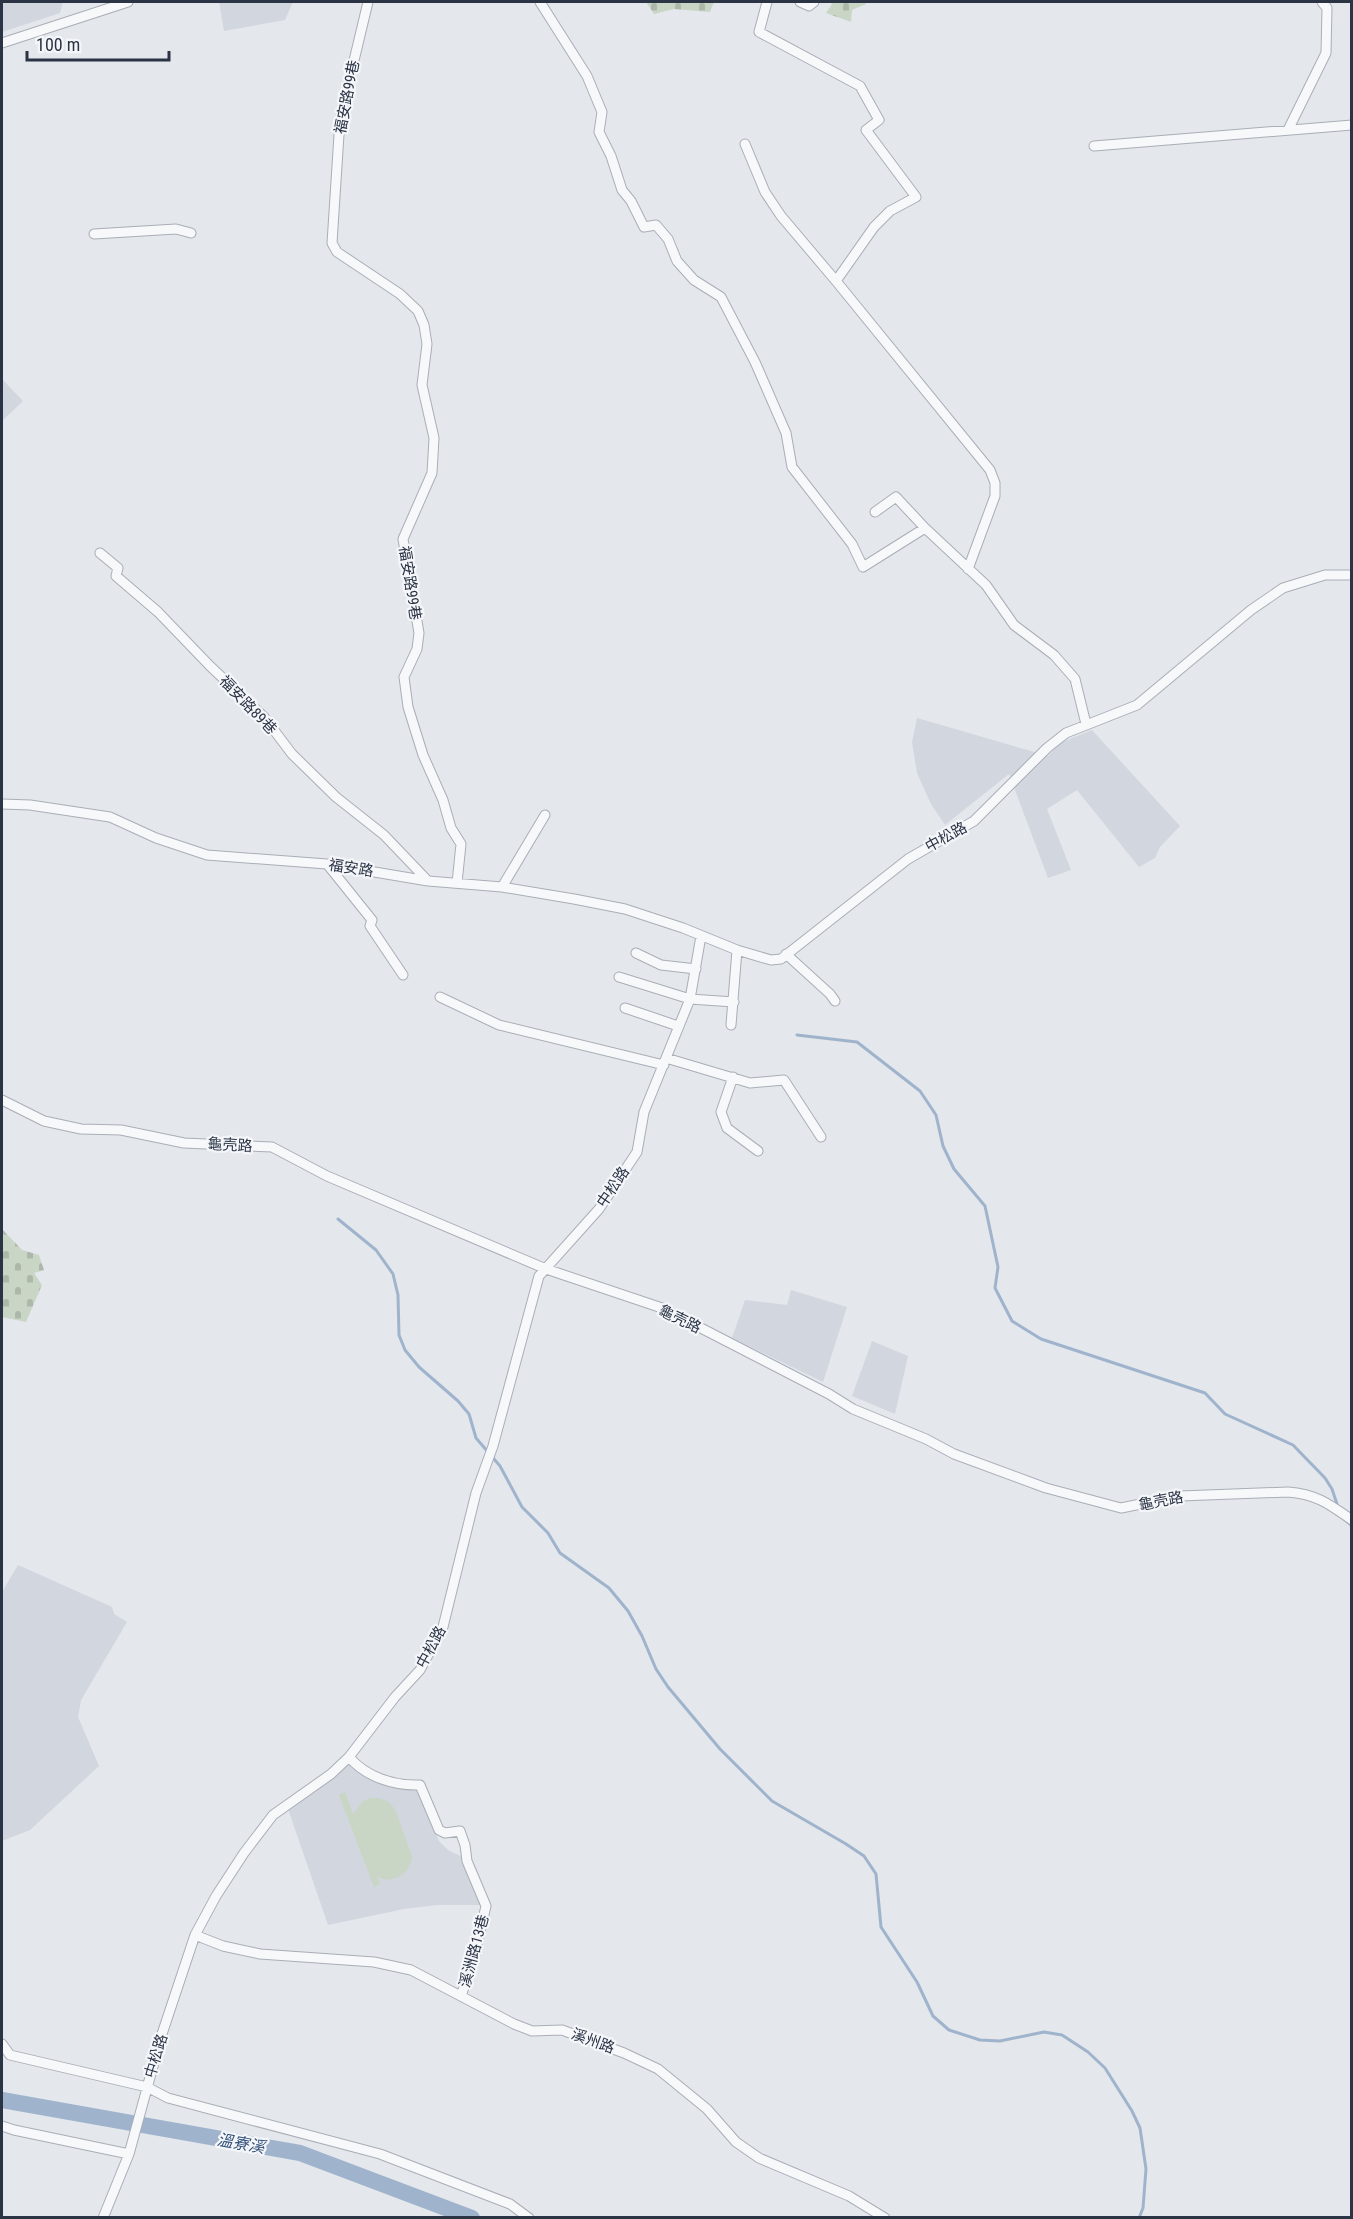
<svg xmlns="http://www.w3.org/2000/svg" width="1353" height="2219" font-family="'Roboto Condensed','Noto Sans TC',sans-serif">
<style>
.built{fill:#d2d6de}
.grass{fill:#c9d6c5}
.cemetery{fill:url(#cemetery-stones)}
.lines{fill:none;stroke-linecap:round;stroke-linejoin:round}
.stream{stroke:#9fb4cc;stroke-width:3}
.river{stroke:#9fb4cc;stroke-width:16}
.minor-casing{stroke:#a9aeb7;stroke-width:11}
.minor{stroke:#f7f8fa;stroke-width:9}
.labels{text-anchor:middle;stroke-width:4.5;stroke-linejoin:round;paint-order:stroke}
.street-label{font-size:15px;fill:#2b3445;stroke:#f4f6f9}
.water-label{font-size:16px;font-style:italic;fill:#34527a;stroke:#f4f6f9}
</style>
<defs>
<pattern id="cemetery-stones" width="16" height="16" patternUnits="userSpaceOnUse" patternTransform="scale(1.5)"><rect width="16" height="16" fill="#c9d6c5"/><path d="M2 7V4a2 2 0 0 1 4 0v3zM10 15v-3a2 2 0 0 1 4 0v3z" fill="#adb8ab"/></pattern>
</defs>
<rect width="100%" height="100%" fill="#e4e7ec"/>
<path class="built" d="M 2,2 L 63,2 L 60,13 L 2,32 Z
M 219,2 L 293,2 L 285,20 L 224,31 Z
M 2,379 L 23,401 L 2,421 Z
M 917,718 L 1048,756 L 1060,743 L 1092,730 L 1180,826 L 1160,847 L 1155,858 L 1139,867 L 1077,790 L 1047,809 L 1071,870 L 1048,878 L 1009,774 L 945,825 L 931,804 L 917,773 L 912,742 Z
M 791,1290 L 847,1307 L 823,1382 L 732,1338 L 745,1300 L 787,1305 Z
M 872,1341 L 908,1356 L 895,1414 L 852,1396 Z
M 18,1565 L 112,1607 L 114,1614 L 127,1622 L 81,1700 L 78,1717 L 99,1766 L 30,1830 L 2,1841 L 2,1592 Z
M 350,1755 L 360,1767 L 416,1789 L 439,1841 L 448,1850 L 465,1858 L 486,1905 L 437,1905 L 404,1909 L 328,1925 L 286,1803 Z"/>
<path class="grass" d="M 345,1792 L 353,1814 L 362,1802 L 370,1798 L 379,1798 L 389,1802 L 396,1811 L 412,1857 C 409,1875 394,1884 377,1877 L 380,1884 L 374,1887 L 339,1795 Z"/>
<path class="cemetery" d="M 646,2 L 714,2 L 710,12 L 674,9 L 654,14 Z
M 830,2 L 865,2 L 866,4 L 852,10 L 851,22 L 826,13 L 832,4 Z
M 2,1229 L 22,1250 L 39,1255 L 44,1270 L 34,1273 L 42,1285 L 26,1322 L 2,1317 Z"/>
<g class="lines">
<path class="stream" d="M 797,1035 L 857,1042 L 920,1091 L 936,1115 L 943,1146 L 954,1169 L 985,1206 L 998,1267 L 995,1288 L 1012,1321 L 1041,1339 L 1205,1393 L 1225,1414 L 1293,1445 L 1325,1478 L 1332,1489 L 1338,1507
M 338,1219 L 376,1250 L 393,1274 L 398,1295 L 399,1335 L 405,1350 L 419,1367 L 458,1401 L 469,1414 L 476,1438 L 500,1466 L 522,1507 L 548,1533 L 560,1553 L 609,1588 L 628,1611 L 642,1636 L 656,1669 L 668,1687 L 720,1749 L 772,1801 L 846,1844 L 864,1856 L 876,1874 L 881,1927 L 917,1982 L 933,2016 L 949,2030 L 980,2040 L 1000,2041 L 1044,2032 L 1062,2035 L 1088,2052 L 1105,2068 L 1132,2111 L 1140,2128 L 1146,2169 L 1143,2208 L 1139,2218
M 1341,1516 L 1352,1526"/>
<path class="river" d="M 2,2100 L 300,2153 L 472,2218"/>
<g class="minor-casing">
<path id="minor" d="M 368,2 L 340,119 L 332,243 L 337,252 L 400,294 L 418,311 L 424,325 L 427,344 L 422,385 L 434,438 L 432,473 L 403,539 L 419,633 L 417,649 L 404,677 L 408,707 L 423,755 L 443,800 L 451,828 L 461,844 L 457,883
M 540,2 L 587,76 L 602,112 L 599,132 L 611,156 L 622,190 L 631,201 L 644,227 L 656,225 L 668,239 L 677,261 L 694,280 L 721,297 L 755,362 L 786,433 L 792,467 L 852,544 L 863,567 L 925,528 L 986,585 L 1014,625 L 1054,655 L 1075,679 L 1086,724
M 767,2 L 759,32 L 860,86 L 879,120 L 866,130 L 916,197 L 890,211 L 874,227 L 836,281
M 800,2 L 809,6 L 814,2
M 2,43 L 128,2
M 1288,130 L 1326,53 L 1327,8 L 1322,2
M 745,144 L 765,192 L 781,216 L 836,281 L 990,470 L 995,483 L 995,496 L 968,569
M 1094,146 L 1352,125
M 94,234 L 176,229 L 191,233
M 875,512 L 896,497 L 925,528
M 100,553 L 118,568 L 116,576 L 158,612 L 210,666 L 264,717 L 292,754 L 336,797 L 384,835 L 428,881
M 2,804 L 30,805 L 110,817 L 156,838 L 207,855 L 327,864 L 428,881 L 502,887 L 574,899 L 625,909 L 683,928 L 737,950 L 771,960 L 781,959 L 908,859 L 974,821 L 1047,748 L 1066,733 L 1137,705 L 1251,610 L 1283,588 L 1325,575 L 1352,575
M 327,864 L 372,920 L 370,926 L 403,975
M 502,887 L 545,815
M 636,953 L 661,965 L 696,969
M 786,954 L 830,994 L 835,1001
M 619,977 L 690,999 L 734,1002
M 440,997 L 499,1025 L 664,1065
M 625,1008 L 678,1026
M 731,1025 L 737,950
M 666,1058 L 750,1083 L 784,1080 L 821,1137
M 733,1077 L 721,1112 L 727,1128 L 758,1151
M 2,1100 L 44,1121 L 81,1129 L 121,1130 L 184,1143 L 272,1147 L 327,1176 L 546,1269 L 662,1308 L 829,1394 L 853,1409 L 926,1439 L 954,1454 L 1046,1488 L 1121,1508 L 1180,1496 L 1288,1492 C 1316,1494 1329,1504 1352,1520
M 349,1757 C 366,1777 394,1786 420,1785 L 439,1830 L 445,1833 L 460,1831 L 465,1845 L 467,1861 L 486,1906 L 474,1958 L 461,1996
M 195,1935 L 223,1946 L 260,1954 L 374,1962 L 411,1970 L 514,2024 L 532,2031 L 562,2030 L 624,2053 L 658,2069 L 707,2109 L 736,2142 L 759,2158 L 849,2196 L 885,2218
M 2,2044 L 10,2055 L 147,2087 L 168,2098 L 380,2154 L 510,2204 L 529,2218
M 2,2126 L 14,2130 L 129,2154
M 103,2218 L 129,2154 L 161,2037 L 195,1935 L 216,1896 L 244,1853 L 273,1815 L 331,1774 L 349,1757 L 395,1697 L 420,1670 L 443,1627 L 476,1493 L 493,1446 L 539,1276 L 599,1209 L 637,1152 L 644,1112 L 690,999 L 701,936"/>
</g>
<use href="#minor" class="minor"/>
</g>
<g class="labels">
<g class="street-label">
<text transform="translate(347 97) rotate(-79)" y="5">福安路99巷</text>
<text transform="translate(410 583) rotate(81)" y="5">福安路99巷</text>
<text transform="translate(248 705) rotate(46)" y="5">福安路89巷</text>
<text transform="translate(946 837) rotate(-29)" y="5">中松路</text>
<text transform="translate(351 868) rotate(9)" y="5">福安路</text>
<text transform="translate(230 1145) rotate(3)" y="5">龜壳路</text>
<text transform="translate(613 1187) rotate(-56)" y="5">中松路</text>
<text transform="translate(680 1319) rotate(26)" y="5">龜壳路</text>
<text transform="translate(1161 1501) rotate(-11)" y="5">龜壳路</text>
<text transform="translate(431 1647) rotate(-62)" y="5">中松路</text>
<text transform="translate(474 1951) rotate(-75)" y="5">溪洲路13巷</text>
<text transform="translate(593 2041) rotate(20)" y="5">溪州路</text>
<text transform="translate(156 2056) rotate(-73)" y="5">中松路</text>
</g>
<g class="water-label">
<text transform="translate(241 2143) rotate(10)" y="6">溫寮溪</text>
</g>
</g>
<rect width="1353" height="2219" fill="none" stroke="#2b3445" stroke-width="6"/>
<path d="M27 51v9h142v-9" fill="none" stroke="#2b3445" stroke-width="3"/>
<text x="36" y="51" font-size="18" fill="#2b3445" stroke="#f4f6f9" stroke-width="4.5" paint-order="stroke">100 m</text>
</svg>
